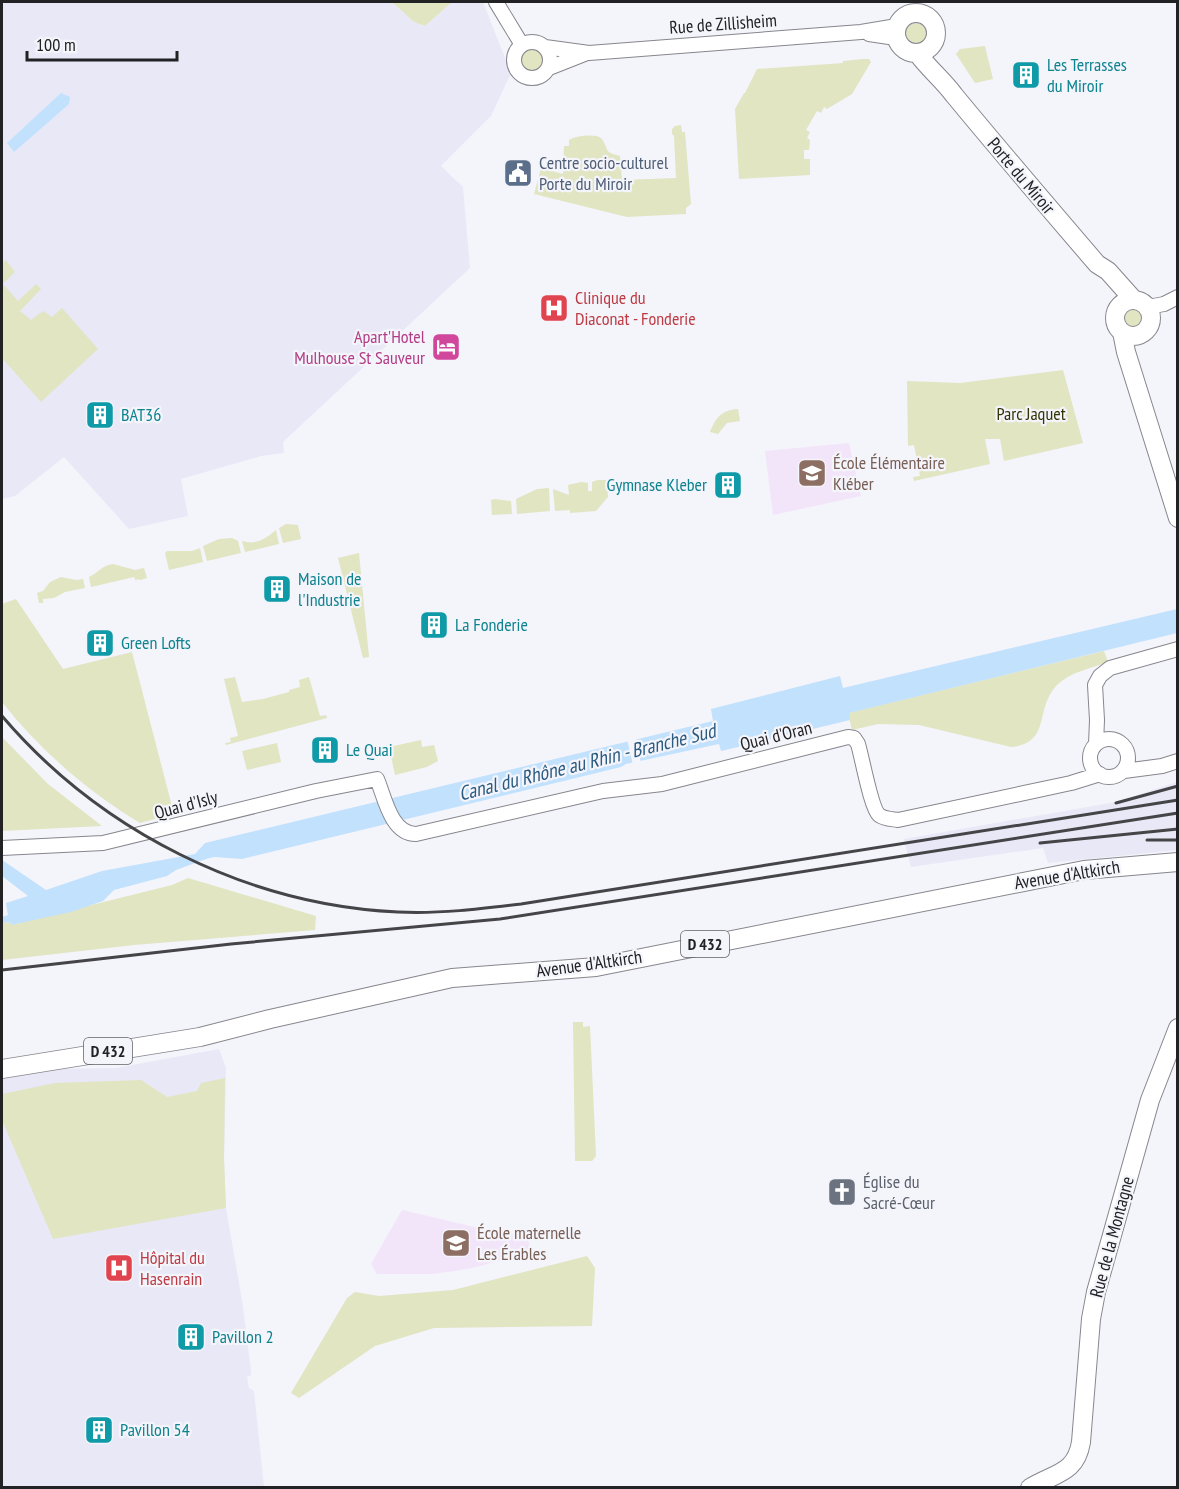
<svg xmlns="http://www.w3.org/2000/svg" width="1179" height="1489" font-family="'PT Sans Narrow',sans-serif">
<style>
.built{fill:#e9e8f7}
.education{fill:#f3e5f9}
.green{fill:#e1e5c2}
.water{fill:#c1e1fd}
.pier{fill:#f4f4fb}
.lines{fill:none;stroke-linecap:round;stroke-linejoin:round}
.minor-casing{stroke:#87868d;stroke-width:16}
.major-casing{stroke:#87868d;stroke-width:20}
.minor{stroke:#fff;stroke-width:14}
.major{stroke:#fff;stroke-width:18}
.rail{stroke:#454548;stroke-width:3}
.labels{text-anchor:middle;stroke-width:4.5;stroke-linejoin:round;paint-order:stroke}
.shield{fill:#f4f4fb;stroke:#616164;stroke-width:1.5}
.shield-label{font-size:16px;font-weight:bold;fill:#222224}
.street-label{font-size:18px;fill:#222224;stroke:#f4f4fb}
.culture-label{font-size:18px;fill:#0d838f;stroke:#f4f4fb;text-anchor:start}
.service-label{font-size:18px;fill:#4e5e75;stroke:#f4f4fb;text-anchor:start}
.health-label{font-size:18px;fill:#be3a42;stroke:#f4f4fb;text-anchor:start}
.hotel-label{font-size:18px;fill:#b23c85;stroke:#f4f4fb;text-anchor:end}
.park-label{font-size:18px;fill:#323404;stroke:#f4f4fb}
.education-label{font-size:18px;fill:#785e54;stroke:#f4f4fb;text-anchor:start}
.worship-label{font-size:18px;fill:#5b616d;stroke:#f4f4fb;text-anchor:start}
.water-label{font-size:20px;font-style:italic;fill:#2b5b81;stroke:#f4f4fb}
</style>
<rect width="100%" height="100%" fill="#f4f4fb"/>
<path class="built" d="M 2,2 L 392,2 L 414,22 L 425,26 L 452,2 L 483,2 L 511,73 L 491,116 L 441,166 L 463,187 L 470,268 L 283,442 L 284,453 L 261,456 L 181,479 L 188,516 L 129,529 L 64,457 L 15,496 L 2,499 Z
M 1177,782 L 1177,850 L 1048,863 L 1043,848 L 911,867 L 904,839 L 1116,802 Z
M 219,1049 L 226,1068 L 224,1159 L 226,1208 L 243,1306 L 251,1371 L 251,1375 L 247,1377 L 249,1388 L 254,1391 L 264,1487 L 2,1488 L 2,1079 L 55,1069 L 116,1068 Z"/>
<path class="education" d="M 849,443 L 861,496 L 773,515 L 765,451 Z
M 402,1210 L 500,1233 L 527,1235 L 531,1251 L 477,1267 L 456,1271 L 431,1274 L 377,1274 L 371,1264 Z"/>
<path class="green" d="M 392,2 L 452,2 L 425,26 L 414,22 Z
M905 34a11 11 0 1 1 22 0a11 11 0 1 1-22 0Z
M 985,46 L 993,79 L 975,83 L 956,54 L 960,49 Z
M521 60a12 12 0 1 1 24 0a12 12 0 1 1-24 0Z
M 863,59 L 869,59 L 871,62 L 852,94 L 827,109 L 824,107 L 821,113 L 817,111 L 806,130 L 810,132 L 807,138 L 810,140 L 809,150 L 804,150 L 804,159 L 810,159 L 810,175 L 739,179 L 735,109 L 744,93 L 745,93 L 757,69 L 843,63 L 843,61 Z
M 681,125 L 682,132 L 685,132 L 691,204 L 686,208 L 686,214 L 627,217 L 534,194 L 541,168 L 563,174 L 564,146 L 569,146 L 569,140 C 574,136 596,133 601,138 C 610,149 602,152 620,156 L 622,180 L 676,178 L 674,136 L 672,134 L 672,129 L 675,126 Z
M 6,260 L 15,272 L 3,284 L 18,301 L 36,284 L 41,289 L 20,311 L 31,320 L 43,311 L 52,317 L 62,308 L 98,349 L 41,402 L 2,358 L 2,264 Z
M1115 317a18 18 0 1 1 36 0a18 18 0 1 1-36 0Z
M 1063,370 L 1083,443 L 1004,461 L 1000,439 L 985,439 L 990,464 L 914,481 L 913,477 L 920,476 L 914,445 L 908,446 L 907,381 L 960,383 Z
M 738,409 L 740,421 L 727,423 L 718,434 L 710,432 C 716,417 722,410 738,409 Z
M 598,480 L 607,480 L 608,497 L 596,511 L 570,513 L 570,510 L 555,511 L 553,489 L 569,495 L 568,485 L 581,482 L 588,483 L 588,491 L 592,491 L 592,482 Z
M 549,488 L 550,511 L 517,514 L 516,499 L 537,489 Z
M 495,499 L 511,501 L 512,514 L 492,515 L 491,500 Z
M 286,524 L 298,525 L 301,539 L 283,543 L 279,528 Z
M 276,530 L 279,544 L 245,552 L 242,541 C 257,545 265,539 276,530 Z
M 232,538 L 238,541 L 241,553 L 207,561 L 203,546 L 219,539 Z
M 200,548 L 203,562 L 169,570 L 165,553 L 167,551 L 192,551 Z
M 359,553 L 369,657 L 363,658 L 338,558 Z
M 113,564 L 135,570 L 144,568 L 147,578 L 140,580 L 137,579 L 136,581 L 134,577 L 91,587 L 89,577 C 98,573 102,565 113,564 Z
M 61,577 L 76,580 L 83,579 L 85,588 L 65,592 L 54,598 L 43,599 L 43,603 L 39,603 L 37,593 L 43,591 L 50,582 Z
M 16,599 L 63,669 L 132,652 L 174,814 L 140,823 C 87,791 40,750 2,702 L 2,604 Z
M 1104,651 L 1108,662 C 1092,668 1070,672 1057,685 C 1034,709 1052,743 1011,747 L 919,725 L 878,724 L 852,730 L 848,713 Z
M 235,677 L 242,702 L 263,699 L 289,692 L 289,690 L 300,687 L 299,680 L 309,677 L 320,716 L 326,715 L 327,718 L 226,745 L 225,743 L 231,742 L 230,738 L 238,736 L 224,679 Z
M 2,737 L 48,784 L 102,826 L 2,831 Z
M 421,740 L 422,747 L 434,745 L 438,761 L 427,767 L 395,775 L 389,747 Z
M 277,743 L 281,762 L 247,770 L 242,751 Z
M 188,878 L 316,916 L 315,930 L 134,945 L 2,960 L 2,923 L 10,922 L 11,925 L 172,885 Z
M 573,1022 L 583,1022 L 583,1027 L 590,1026 L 596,1156 L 592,1161 L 575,1161 Z
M 225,1078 L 224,1159 L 226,1208 L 53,1239 L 2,1120 L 2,1094 L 55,1083 L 141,1080 L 167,1097 L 197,1091 L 201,1083 Z
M 587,1256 L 595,1268 L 592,1326 L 434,1328 L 375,1346 L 299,1398 L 291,1393 L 347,1298 L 355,1292 L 379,1296 L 453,1290 Z"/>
<path class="water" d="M 61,93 L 70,97 L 69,104 L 14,152 L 7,143 Z
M 1177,609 L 1177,633 L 849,713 L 850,720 L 721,751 L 719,744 L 626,764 L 621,767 L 242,859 L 214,857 L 206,859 L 176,870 L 167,876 L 114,890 L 103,901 L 71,912 L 11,925 L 10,922 L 2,923 L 2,917 L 8,915 L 6,903 L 28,896 L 2,876 L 2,860 L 46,890 L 102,871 L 195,854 L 205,843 L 713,721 L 711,709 L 840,676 L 843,688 Z"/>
<path class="pier" d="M 636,737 L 641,764 L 633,765 L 627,739 Z"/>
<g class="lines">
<g class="minor-casing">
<path id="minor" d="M 496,2 L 522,45
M 869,34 L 896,38
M514 60a18 18 0 1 1 36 0a18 18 0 1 1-36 0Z
M 545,47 L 589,53 L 861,32 L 897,26
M 549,68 L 587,53
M 1148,307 L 1164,304 L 1178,297
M1090 758a19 19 0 1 1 38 0a19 19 0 1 1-38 0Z
M 1096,744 L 1097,720 L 1095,685 L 1100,676 L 1110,668 L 1178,649
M 1124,771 L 1162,766 L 1178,761
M 2,848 L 103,843 L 316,791 L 377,779 C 385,798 391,834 416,834 L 603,791 L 662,784 L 848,737 L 854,738 L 858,744 C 862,757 871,808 879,815 C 884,819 892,819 898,820 L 1071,783 L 1100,774"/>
</g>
<g class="major-casing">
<path id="major" d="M896 33a20 20 0 1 1 40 0a20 20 0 1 1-40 0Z
M 918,54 C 929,69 943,80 954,95 C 1001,152 1049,208 1097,264 L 1108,271 L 1133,299
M1115 318a18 18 0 1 1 36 0a18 18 0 1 1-36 0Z
M 1122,332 L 1126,352 L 1178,518
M 2,1069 L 200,1037 L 270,1019 L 452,978 L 596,967 L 1084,870 L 1178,862
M 1030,1488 C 1054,1473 1076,1474 1081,1442 L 1091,1319 L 1096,1292 L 1150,1100 L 1178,1028"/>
</g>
<use href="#minor" class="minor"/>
<use href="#major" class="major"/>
<path class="rail" d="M 2,716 C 100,831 247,905 398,912 C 439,914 480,909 521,904 L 1178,800
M 1116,803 L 1178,786
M 1147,840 L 1178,840
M 1040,843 L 1178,829
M 2,970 L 231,944 L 500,919 L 1178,813"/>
</g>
<defs>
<g id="building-square" transform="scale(1.5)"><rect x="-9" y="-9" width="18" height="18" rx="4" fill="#0f9aa8" stroke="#f4f4fb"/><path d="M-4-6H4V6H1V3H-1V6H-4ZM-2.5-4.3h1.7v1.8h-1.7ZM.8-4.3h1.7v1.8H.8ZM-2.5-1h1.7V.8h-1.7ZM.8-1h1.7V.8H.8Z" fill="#fff"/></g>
<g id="civic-square" transform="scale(1.5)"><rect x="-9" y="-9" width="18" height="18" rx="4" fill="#5c6f8a" stroke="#f4f4fb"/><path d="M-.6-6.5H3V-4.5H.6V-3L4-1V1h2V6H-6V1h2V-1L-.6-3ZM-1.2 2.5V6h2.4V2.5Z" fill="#fff"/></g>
<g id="hospital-square" transform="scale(1.5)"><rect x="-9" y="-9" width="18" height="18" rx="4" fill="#e0444e" stroke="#f4f4fb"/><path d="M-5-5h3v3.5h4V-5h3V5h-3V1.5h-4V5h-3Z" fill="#fff"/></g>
<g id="hotel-square" transform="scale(1.5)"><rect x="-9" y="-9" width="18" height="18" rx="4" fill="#d1479c" stroke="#f4f4fb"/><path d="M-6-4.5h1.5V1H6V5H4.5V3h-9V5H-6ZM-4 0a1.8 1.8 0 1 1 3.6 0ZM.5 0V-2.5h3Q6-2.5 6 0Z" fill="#fff"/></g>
<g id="school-square" transform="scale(1.5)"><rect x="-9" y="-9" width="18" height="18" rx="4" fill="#8d6e63" stroke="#f4f4fb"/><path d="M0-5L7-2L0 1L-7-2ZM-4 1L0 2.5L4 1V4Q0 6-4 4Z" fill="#fff"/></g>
<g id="church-square" transform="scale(1.5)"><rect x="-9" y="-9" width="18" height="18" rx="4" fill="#6b7280" stroke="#f4f4fb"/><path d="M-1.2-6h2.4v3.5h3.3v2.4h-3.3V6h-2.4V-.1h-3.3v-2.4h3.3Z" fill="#fff"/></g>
</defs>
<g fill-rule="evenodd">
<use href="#building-square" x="1026" y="75"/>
<use href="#civic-square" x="518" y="173"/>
<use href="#hospital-square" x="554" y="308"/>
<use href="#hotel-square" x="446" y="347"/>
<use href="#building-square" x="100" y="415"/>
<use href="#school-square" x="812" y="473"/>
<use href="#building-square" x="728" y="485"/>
<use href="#building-square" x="277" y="589"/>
<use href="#building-square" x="434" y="625"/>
<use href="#building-square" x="100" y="643"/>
<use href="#building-square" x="325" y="750"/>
<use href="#church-square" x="842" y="1192"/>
<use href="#school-square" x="456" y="1243"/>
<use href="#hospital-square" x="119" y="1268"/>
<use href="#building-square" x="191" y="1337"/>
<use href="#building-square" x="99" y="1430"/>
</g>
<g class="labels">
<g class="shield">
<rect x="681" y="931" width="48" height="26" rx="4.5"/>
<rect x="84" y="1038" width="48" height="26" rx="4.5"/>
</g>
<g class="shield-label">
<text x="705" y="950">D 432</text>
<text x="108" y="1057">D 432</text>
</g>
<g class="street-label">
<text transform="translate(723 24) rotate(-4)" y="6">Rue de Zillisheim</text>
<text transform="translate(1021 176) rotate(50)" y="6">Porte du Miroir</text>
<text transform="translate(776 736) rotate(-14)" y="6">Quai d'Oran</text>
<text transform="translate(186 805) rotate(-15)" y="6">Quai d'Isly</text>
<text transform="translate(1067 875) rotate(-9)" y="6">Avenue d'Altkirch</text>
<text transform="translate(589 964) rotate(-8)" y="6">Avenue d'Altkirch</text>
<text transform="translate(1112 1237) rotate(-75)" y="6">Rue de la Montagne</text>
</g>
<g class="culture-label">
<text x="1047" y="71">Les Terrasses<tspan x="1047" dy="21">du Miroir</tspan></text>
<text x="121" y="421">BAT36</text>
<text x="707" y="491" text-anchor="end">Gymnase Kleber</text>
<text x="298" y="585">Maison de<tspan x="298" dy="21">l'Industrie</tspan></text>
<text x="455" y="631">La Fonderie</text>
<text x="121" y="649">Green Lofts</text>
<text x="346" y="756">Le Quai</text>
<text x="212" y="1343">Pavillon 2</text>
<text x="120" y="1436">Pavillon 54</text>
</g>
<g class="service-label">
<text x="539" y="169">Centre socio-culturel<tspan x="539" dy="21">Porte du Miroir</tspan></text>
</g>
<g class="health-label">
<text x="575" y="304">Clinique du<tspan x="575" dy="21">Diaconat - Fonderie</tspan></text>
<text x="140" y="1264">Hôpital du<tspan x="140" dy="21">Hasenrain</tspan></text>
</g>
<g class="hotel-label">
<text x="425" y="343">Apart'Hotel<tspan x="425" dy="21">Mulhouse St Sauveur</tspan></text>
</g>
<g class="park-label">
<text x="1031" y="420">Parc Jaquet</text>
</g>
<g class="education-label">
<text x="833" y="469">École Élémentaire<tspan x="833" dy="21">Kléber</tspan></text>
<text x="477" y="1239">École maternelle<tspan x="477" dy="21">Les Érables</tspan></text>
</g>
<g class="worship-label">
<text x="863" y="1188">Église du<tspan x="863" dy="21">Sacré-Cœur</tspan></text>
</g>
<g class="water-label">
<text transform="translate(587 762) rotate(-14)" y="7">Canal du Rhône au Rhin - Branche Sud</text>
</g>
</g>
<rect width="1179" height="1489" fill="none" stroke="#222224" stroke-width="6"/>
<path d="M27 51v9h150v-9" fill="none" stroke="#222224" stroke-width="3"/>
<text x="36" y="51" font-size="18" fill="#222224" stroke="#f4f4fb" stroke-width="4.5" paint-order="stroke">100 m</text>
</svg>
